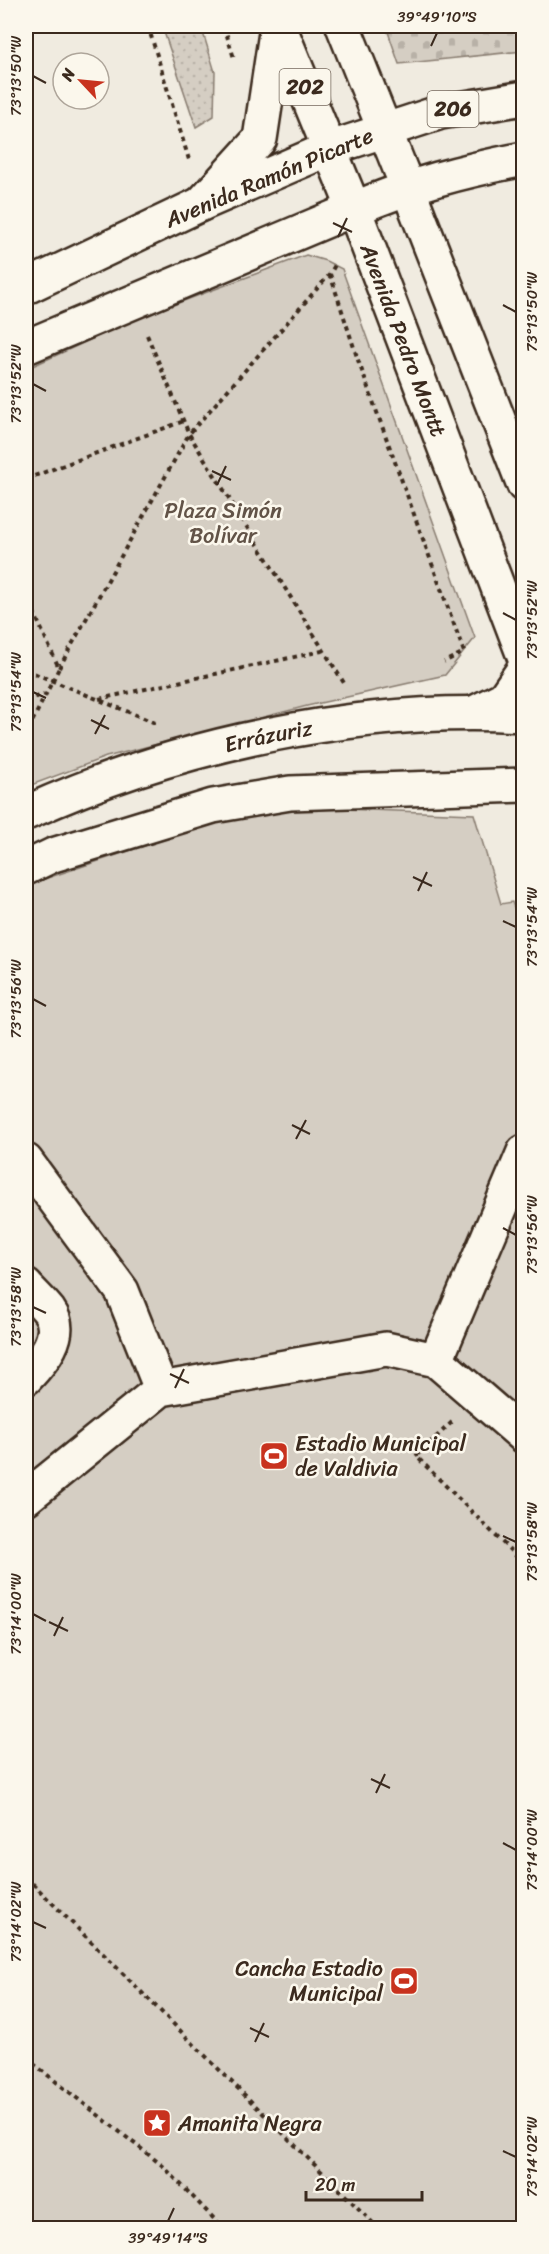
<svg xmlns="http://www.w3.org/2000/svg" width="549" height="2254" font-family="Sriracha,sans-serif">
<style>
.grass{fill:url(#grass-dots);stroke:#887c70;stroke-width:1.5}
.cemetery{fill:url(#cemetery-stones);stroke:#887c70;stroke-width:1.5}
.park{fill:#d5cec3;stroke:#887c70;stroke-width:1.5}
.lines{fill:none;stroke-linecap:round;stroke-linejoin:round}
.minor-casing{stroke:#3b2a1e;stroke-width:38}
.major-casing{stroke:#3b2a1e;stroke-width:38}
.highway-casing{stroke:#3b2a1e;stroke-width:38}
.path{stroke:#3b2a1e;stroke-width:4;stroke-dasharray:4.5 4.5;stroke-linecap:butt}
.minor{stroke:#fbf7ec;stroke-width:33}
.major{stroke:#fbf7ec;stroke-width:33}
.highway{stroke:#fbf7ec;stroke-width:33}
.ticks{fill:none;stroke:#3b2a1e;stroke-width:2}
.labels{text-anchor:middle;stroke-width:5;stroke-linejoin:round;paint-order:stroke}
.shield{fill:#fbf7ec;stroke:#75685c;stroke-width:1.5}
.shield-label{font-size:21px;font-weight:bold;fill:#3b2a1e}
.street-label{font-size:22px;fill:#3b2a1e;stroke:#fbf7ec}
.park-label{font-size:22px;fill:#625347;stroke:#fbf7ec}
.poi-label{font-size:22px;fill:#3b2a1e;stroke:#fbf7ec;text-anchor:start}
.neatline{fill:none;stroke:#3b2a1e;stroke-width:2}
.ticks-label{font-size:15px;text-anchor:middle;fill:#3b2a1e}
</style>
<defs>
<pattern id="grass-dots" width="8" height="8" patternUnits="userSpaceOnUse" patternTransform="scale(1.5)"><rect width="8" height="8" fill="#d5cec3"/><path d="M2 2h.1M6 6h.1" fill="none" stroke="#b8b1a7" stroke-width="1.8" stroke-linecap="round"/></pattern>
<pattern id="cemetery-stones" width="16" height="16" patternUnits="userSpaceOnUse" patternTransform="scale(1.5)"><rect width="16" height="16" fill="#d5cec3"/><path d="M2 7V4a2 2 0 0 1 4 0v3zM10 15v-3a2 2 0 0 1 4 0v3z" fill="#b8b1a7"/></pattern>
</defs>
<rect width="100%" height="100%" fill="#f0ebe0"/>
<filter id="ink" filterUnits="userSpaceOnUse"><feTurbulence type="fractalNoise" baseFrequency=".0167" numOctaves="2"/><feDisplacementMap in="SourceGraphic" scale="12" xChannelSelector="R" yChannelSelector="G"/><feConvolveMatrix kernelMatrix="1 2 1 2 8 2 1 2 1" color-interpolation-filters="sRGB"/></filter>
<g filter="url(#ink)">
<path class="grass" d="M 162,26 L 201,26 L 215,72 L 214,116 L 196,127 Z"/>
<path class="cemetery" d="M 386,26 L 523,26 L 523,51 L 399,64 Z"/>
<path class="park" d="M 306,255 L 326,261 L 342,269 L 475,638 L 445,675 L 307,706 L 106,757 L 26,787 L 26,369 L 138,318 Z
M 265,806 L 474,814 L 501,904 L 512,902 L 524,936 L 523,2228 L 26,2228 L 26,885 Z"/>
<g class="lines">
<g class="minor-casing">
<path id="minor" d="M 26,1161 L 122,1291 L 161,1389
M 26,1286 C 33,1294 42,1302 49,1311 C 66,1335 41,1362 26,1378
M 436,1360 L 524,1152
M 26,1498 L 161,1389 L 386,1349 L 436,1360 L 524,1436"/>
</g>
<g class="major-casing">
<g id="major">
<path d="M 407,186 L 524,485"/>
<path d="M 26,287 L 201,204 L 331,148"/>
<path id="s1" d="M 26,347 L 354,209 L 524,656"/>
<path d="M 476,712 L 504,698 L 524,669"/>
<path id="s2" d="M 26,813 C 175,745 359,705 524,715"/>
<path d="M 26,868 L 53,855 L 213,806 L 290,793 L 524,785"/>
</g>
</g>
<g class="highway-casing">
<path id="highway" d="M 279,26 L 354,209 C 412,184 462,171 524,159
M 343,26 L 407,186
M 331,148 L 441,112 L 524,98
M 201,204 L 260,139 L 277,26"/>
</g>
<path class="path" d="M 148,26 L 190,163
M 224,26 L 234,58
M 330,274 L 358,360 L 464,652 L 444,662
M 147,335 L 189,434 L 344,683
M 26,479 L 184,421
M 26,595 L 59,668 L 26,734
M 59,668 L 189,434 L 330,274 L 335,265
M 26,670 L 158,724
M 99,699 L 322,651
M 26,701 L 44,694
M 452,1422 L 416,1456 L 524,1564
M 26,1877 L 378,2228
M 26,2058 L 163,2166 L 223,2228"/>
<use href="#minor" class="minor"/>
<use href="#major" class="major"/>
<use href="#highway" class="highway"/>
</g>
</g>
<path class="ticks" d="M 431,46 L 437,33M 33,76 L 46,83M 333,223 L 352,232M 338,237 L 347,218M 503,305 L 516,312M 33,384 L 46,391M 212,471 L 231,480M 217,485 L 226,466M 503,613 L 516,620M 33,692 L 46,698M 91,720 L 109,729M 95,734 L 105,715M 413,877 L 432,886M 418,891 L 427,872M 503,921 L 516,927M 33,999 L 46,1006M 292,1125 L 310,1134M 296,1139 L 306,1120M 503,1228 L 516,1235M 33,1307 L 46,1313M 170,1374 L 189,1383M 175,1388 L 184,1369M 503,1536 L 516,1542M 33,1614 L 46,1621M 49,1622 L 68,1631M 54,1636 L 63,1617M 371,1779 L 390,1788M 376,1793 L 385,1774M 503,1843 L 516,1850M 33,1922 L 46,1928M 250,2028 L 269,2037M 255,2042 L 264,2023M 503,2151 L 516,2157M 168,2221 L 174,2208"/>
<defs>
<g id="stadium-square" transform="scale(1.5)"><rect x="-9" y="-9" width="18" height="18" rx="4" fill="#c8321e" stroke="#fbf7ec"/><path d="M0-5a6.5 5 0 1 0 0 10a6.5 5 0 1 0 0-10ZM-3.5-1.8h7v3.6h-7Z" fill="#fff"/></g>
<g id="sight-square" transform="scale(1.5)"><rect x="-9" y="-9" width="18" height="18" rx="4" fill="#c8321e" stroke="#fbf7ec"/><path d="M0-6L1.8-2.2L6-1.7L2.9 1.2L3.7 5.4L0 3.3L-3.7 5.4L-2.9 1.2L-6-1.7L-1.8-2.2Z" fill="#fff"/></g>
</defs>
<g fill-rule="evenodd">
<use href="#stadium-square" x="274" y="1456"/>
<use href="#stadium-square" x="404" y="1981"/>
<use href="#sight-square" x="157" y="2123"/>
</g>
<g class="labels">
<g class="shield">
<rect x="279.5" y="69" width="51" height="36" rx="4.5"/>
<rect x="427.5" y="91" width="51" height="36" rx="4.5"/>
</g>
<g class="shield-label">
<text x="305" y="94">202</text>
<text x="453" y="116">206</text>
</g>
<g class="street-label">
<text transform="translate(269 177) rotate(-23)" y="8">Avenida Ramón Picarte</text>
<text dy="8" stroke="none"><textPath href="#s1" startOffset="496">Avenida Pedro Montt</textPath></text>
<text dy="8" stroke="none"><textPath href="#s2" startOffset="255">Errázuriz</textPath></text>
</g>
<g class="park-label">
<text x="223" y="518">Plaza Simón<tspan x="223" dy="25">Bolívar</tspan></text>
</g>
<g class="poi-label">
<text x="295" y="1451">Estadio Municipal<tspan x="295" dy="25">de Valdivia</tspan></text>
<text x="383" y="1976" text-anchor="end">Cancha Estadio<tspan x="383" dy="25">Municipal</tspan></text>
<text x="178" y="2131">Amanita Negra</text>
</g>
</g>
<rect width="549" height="2254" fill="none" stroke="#fbf7ec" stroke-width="66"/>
<g transform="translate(81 81) rotate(296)"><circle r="28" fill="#fbf7ec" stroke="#aea59a" stroke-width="1.5"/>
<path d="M0-4.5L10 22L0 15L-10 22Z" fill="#c8321e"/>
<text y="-9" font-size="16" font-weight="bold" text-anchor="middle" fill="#3b2a1e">N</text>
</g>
<path d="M306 2191v9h116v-9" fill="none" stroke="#3b2a1e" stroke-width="3"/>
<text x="315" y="2191" font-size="18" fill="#3b2a1e" stroke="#fbf7ec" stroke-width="4.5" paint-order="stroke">20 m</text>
<rect x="33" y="33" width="483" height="2188" class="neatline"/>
<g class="ticks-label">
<text x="437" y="22">39°49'10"S</text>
<text transform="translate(16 76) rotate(-90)" y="5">73°13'50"W</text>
<text transform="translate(532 312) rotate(-90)" y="5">73°13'50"W</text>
<text transform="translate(16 384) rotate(-90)" y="5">73°13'52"W</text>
<text transform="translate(532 620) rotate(-90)" y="5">73°13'52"W</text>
<text transform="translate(16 692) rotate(-90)" y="5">73°13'54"W</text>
<text transform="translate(532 927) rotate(-90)" y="5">73°13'54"W</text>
<text transform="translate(16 999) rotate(-90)" y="5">73°13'56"W</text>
<text transform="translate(532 1235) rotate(-90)" y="5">73°13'56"W</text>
<text transform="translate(16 1307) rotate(-90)" y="5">73°13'58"W</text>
<text transform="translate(532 1542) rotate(-90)" y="5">73°13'58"W</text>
<text transform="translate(16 1614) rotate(-90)" y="5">73°14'00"W</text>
<text transform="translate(532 1850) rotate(-90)" y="5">73°14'00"W</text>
<text transform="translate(16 1922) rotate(-90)" y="5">73°14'02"W</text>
<text transform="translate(532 2157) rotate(-90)" y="5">73°14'02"W</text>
<text x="168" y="2243">39°49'14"S</text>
</g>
</svg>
